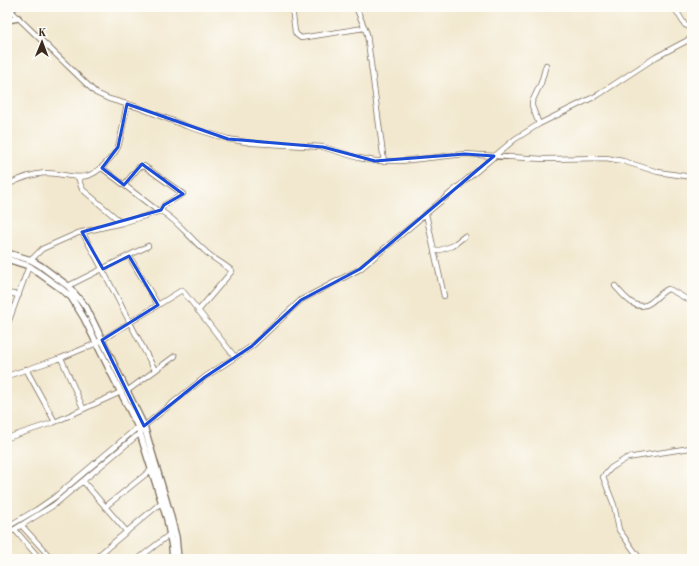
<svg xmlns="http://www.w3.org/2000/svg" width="699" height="566" font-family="'Old Standard TT',serif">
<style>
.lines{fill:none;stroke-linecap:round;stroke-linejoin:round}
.minor-casing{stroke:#7b6c5c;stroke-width:6}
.tertiary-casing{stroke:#7b6c5c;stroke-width:8}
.minor{stroke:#fff;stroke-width:4.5}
.tertiary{stroke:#fff;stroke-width:5.5}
.marked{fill:none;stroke:#1d4ed8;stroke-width:3;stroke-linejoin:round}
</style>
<rect width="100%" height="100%" fill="#fdfcf7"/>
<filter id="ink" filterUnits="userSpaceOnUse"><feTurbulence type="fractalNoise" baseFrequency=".025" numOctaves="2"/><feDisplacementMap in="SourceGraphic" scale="8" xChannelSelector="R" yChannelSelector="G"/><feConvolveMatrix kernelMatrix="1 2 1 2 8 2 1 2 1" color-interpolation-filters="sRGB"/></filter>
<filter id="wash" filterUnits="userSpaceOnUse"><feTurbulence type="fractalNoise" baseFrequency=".012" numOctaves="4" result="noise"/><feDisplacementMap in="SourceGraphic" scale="16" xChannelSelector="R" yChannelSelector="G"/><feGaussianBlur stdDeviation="0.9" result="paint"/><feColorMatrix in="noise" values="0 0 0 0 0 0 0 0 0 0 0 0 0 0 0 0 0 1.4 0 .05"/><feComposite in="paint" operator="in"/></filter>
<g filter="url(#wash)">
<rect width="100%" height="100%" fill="#f2e8cf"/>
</g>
<g filter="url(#ink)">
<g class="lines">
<g class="minor-casing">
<path id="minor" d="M 7,7 L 96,93 L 109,99 L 137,107 L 186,126 L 228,139 L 252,143 L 323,147 L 359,158 L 375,161 L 401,161 L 465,154 L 543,159 L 606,158 L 623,161 L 658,172 L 692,177
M 292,7 L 295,32 L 297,35 L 301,38 L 364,28
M 356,7 L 367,34 L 384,162
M 674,7 L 685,25 L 692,28
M 539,124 L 532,106 L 532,102 L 541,83 L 546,65
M 102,168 L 158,211
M 78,177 L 82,189 L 122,223
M 7,185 C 19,179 31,174 45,173 C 70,173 85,186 105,164 C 110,159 115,153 118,147 C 122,134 124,118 127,104
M 124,185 L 139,167 L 144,166 L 183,194 L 164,205 L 161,211
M 426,214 L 444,296
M 82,232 C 108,277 130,325 155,370
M 434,252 L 452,246 L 465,236
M 129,256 L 158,305
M 31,260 L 42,249 L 78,233 L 122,223 L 161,211 C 178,221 190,238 205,251 C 213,259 223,263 232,271 L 198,311
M 68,286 L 148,246
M 615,286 C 623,295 636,313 650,303 C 656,299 661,292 668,289 L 671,290 L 692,302
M 7,293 L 19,295
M 7,336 L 7,326 L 29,266
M 61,358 L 83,408
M 26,369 L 55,422
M 7,376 L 61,358 L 97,343 L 182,290 L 235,357
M 127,391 L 175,356
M 7,438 L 55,422 L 121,392
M 83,481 L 127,532
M 105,507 L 151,470
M 22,526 L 52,559
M 7,527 L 36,510 L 55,497 L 138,427 L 140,427
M 15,530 L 40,559
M 7,534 L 54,505 L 140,433 L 144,426 L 205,377 L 252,346 L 301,300 L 360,269 L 515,139 L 539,124 L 598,95 L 656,57 L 692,38
M 94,559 L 162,502
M 138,559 L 170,534
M 640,559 L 619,530 L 614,505 L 603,477 L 611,468 L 627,458 L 690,448 L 692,447"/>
</g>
<g class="tertiary-casing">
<path id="tertiary" d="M 7,15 L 14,7
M 7,20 L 18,18
M 7,253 L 31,260 L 41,266 L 68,286 L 86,307 L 144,426 L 169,510 L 176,537 L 178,559
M 7,259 L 29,266 L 60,288 L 71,297 L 84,318 L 138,427 L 167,519 L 172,547 L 173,559"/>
</g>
<use href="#minor" class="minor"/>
<use href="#tertiary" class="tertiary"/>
</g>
</g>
<path class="marked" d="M 127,104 L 228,139 L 323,147 L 375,161 L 465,154 L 494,156 L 360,269 L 301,300 L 252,346 L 205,377 L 144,426 L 102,340 L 158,305 L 129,256 L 103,269 L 82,232 L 161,210 L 164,205 L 183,194 L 142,164 L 124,185 L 102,168 L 118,147 Z"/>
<rect width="699" height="566" fill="none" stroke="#fdfcf7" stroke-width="24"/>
<g transform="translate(42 42) rotate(1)" stroke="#fdfcf7" stroke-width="3" paint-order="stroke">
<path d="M0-3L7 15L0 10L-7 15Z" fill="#3b2a1e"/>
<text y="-6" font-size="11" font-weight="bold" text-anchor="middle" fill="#3b2a1e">K</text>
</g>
</svg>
